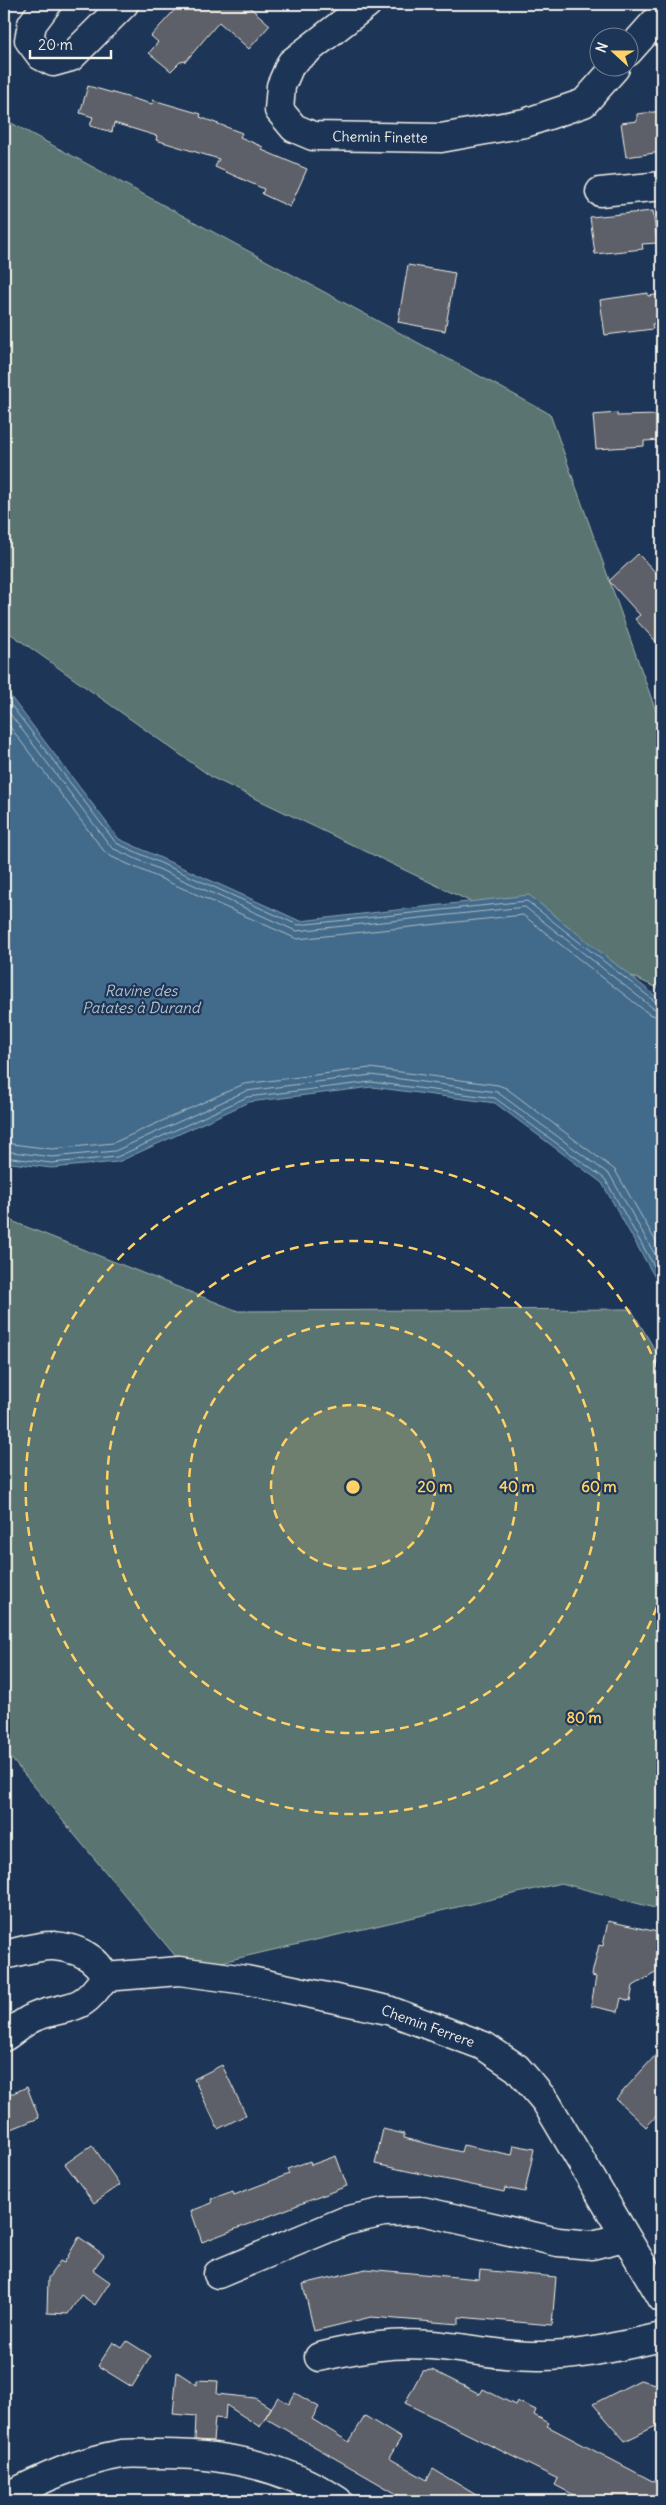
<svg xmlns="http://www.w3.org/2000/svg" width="666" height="2505" font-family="Delius,sans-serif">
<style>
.green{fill:#5a7471;stroke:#a7b2ac}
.water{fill:#436b8b;stroke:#8aa1b0}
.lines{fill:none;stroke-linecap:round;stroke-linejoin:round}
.shore{stroke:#adbbc3;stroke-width:1}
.building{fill:#5d6067;stroke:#f4f1e8}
.minor-casing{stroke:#f4f1e8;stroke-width:31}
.tertiary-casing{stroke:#f4f1e8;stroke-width:31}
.minor{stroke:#1d3557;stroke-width:28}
.tertiary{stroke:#1d3557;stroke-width:28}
.ring{fill:none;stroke:#ffd166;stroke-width:2.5;stroke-dasharray:9 6}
.labels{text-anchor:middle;stroke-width:4.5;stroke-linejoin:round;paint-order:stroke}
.street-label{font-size:14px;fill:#f4f1e8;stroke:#1d3557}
.water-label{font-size:15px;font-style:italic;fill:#b6c2c7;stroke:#1d3557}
.centre{fill:#ffd166;stroke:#1d3557;stroke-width:2.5}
.ring-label{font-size:15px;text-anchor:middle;font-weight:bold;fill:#ffd166;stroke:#1d3557;stroke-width:4.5;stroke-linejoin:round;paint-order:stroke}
</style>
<rect width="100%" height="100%" fill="#1d3557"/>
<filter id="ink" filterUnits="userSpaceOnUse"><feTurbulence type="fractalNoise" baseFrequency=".02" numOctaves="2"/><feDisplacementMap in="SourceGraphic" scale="10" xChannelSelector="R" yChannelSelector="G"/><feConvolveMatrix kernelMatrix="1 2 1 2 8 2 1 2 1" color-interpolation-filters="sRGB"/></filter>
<g filter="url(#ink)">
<path class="green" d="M 4,119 L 550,414 L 662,728 L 662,990 L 521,926 L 213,778 L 4,629 Z
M 4,1218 L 238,1311 L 631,1309 L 662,1362 L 662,1910 L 561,1883 L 187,1970 L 4,1750 Z"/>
<path class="water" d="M 4,688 L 119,839 L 300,921 L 529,895 L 662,1001 L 662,1290 L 602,1183 L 495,1103 L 372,1087 L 249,1102 L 118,1162 L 51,1168 L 4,1162 Z"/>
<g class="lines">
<path class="shore" d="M 4,696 L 116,843 L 298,925 L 527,901 L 657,1003 L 662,1004
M 4,706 L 112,848 L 296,931 L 525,907 L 653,1008 L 662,1010
M 4,719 L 104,851 L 112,857 L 297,939 L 523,915 L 649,1014 L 662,1018
M 4,1143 L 52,1149 L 113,1143 L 244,1084 L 370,1068 L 498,1085 L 506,1088 L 615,1170 L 662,1252
M 4,1151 L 52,1157 L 115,1151 L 246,1091 L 371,1075 L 497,1092 L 610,1175 L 662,1267
M 4,1157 L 51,1163 L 117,1157 L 247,1097 L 371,1082 L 495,1098 L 605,1179 L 662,1280"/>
</g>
<path class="building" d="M 180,4 L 246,4 L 270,25 L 249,49 L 219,22 L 186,61 L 180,62 L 171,71 L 149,53 L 158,42 L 151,36 Z
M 88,86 L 152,104 L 153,100 L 201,114 L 200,117 L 242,133 L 240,137 L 263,147 L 262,150 L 307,169 L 290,207 L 262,194 L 264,189 L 215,167 L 219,159 L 156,140 L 157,136 L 114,123 L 112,132 L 90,126 L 93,117 L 80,113 Z
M 662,111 L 662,152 L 626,157 L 621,123 L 637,121 L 637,114 Z
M 653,211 L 657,243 L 642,244 L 643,249 L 595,254 L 590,217 Z
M 408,265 L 455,273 L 445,331 L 398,322 Z
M 648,293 L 648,296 L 662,294 L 662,323 L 652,324 L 653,329 L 605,335 L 600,300 Z
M 617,413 L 617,416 L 660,415 L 662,440 L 644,441 L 644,446 L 596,449 L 593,415 Z
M 638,554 L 662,579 L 662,648 L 635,619 L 640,615 L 609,581 Z
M 608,1921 L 662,1933 L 662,1969 L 633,1986 L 630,2001 L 621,1998 L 618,2012 L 591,2006 L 596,1977 L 592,1976 L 593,1970 L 599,1945 L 603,1946 Z
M 662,2048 L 662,2110 L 646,2127 L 616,2099 Z
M 222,2065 L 246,2115 L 218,2129 L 194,2079 Z
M 27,2087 L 39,2118 L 4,2132 L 4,2097 Z
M 383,2129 L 404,2134 L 404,2138 L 461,2152 L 463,2145 L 512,2155 L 514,2145 L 534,2149 L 525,2192 L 505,2188 L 504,2192 L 375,2164 Z
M 92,2145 L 120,2185 L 94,2203 L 65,2164 Z
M 336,2156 L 347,2186 L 202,2242 L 191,2211 L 212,2203 L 211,2199 L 233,2191 L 234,2195 L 289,2174 L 287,2169 L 310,2161 L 311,2165 Z
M 79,2237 L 104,2255 L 93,2270 L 110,2282 L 95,2305 L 81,2295 L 68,2314 L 47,2313 L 48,2278 L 60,2261 L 64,2263 Z
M 366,2269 L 479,2279 L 480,2270 L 556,2277 L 552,2325 L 459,2317 L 459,2324 L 371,2317 L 314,2331 L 303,2284 Z
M 127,2341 L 151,2356 L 132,2387 L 98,2366 L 113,2342 L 122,2348 Z
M 432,2370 L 480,2394 L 483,2389 L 515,2405 L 517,2401 L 536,2410 L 534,2415 L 549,2423 L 547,2426 L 662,2486 L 662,2501 L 585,2501 L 555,2485 L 558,2479 L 405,2403 L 422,2371 Z
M 177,2372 L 197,2385 L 197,2380 L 218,2381 L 217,2394 L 255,2398 L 271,2408 L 260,2427 L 226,2405 L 225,2419 L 215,2418 L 213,2441 L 195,2440 L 196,2416 L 173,2414 Z
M 640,2380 L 656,2384 L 662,2397 L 662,2423 L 625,2441 L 593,2404 Z
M 295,2393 L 319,2407 L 312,2419 L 349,2442 L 365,2416 L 401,2438 L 389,2458 L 427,2480 L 433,2469 L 486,2501 L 409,2501 L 265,2418 L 278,2397 L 289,2404 Z"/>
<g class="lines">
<g class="minor-casing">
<path id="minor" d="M 47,4 L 32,24 L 29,40 L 41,56 L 53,62 L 71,57 L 124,4
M 367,4 L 291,63 L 281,86 L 279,110 L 294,128 L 313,136 L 441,138 L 525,123 L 584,103 L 615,68
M 628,52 L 662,14
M 600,192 L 662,186
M 105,1977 L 179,1971 L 246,1980 L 388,2010 L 484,2046 L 517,2068 L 546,2102 L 662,2298
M 218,2274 L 345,2221 L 384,2212 L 422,2211 L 558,2242 L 592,2245 L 625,2237
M 319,2357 C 357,2348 393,2342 432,2345 C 469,2348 505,2357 542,2356 C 583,2356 623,2345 662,2337
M 4,2498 C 41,2479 80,2461 122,2454 C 133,2453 145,2454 156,2454 C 220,2453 284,2465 338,2501"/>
</g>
<g class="tertiary-casing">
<path id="tertiary" d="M 4,1955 C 20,1952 38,1945 54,1946 C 76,1948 97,1957 105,1977 C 81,2013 73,2004 37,2016 C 25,2020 14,2031 4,2037"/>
</g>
<use href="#minor" class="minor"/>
<use href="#tertiary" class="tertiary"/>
</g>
</g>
<circle cx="353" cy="1487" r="82" fill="#ffd166" fill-opacity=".12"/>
<g class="ring">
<circle cx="353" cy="1487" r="82"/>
<circle cx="353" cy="1487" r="164"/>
<circle cx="353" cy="1487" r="246"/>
<path d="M662 1593A327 327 0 1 1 662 1381"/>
</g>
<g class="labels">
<g class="street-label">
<text transform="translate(380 137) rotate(1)" y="5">Chemin Finette</text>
<text transform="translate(428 2026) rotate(20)" y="5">Chemin Ferrere</text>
</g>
<g class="water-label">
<text x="141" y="996">Ravine des<tspan x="141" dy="17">Patates à Durand</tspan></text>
</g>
</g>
<circle cx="353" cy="1487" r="8" class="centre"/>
<g class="ring-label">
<text x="435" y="1492">20 m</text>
<text x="517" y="1492">40 m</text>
<text x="599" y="1492">60 m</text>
<text x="584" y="1723">80 m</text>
</g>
<rect width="666" height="2505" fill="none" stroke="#1d3557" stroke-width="20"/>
<rect x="10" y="10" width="646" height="2485" fill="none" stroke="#f4f1e8" stroke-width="2" filter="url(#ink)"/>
<g transform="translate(614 52) rotate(291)"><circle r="24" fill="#1d3557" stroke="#738091"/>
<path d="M0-4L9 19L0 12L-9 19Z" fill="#ffd166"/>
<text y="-8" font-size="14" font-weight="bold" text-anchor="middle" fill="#f4f1e8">N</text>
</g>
<path d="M30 50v8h81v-8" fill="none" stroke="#f4f1e8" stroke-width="2.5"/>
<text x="38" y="50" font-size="15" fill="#f4f1e8" stroke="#1d3557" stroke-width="4" paint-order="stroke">20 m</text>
</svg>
